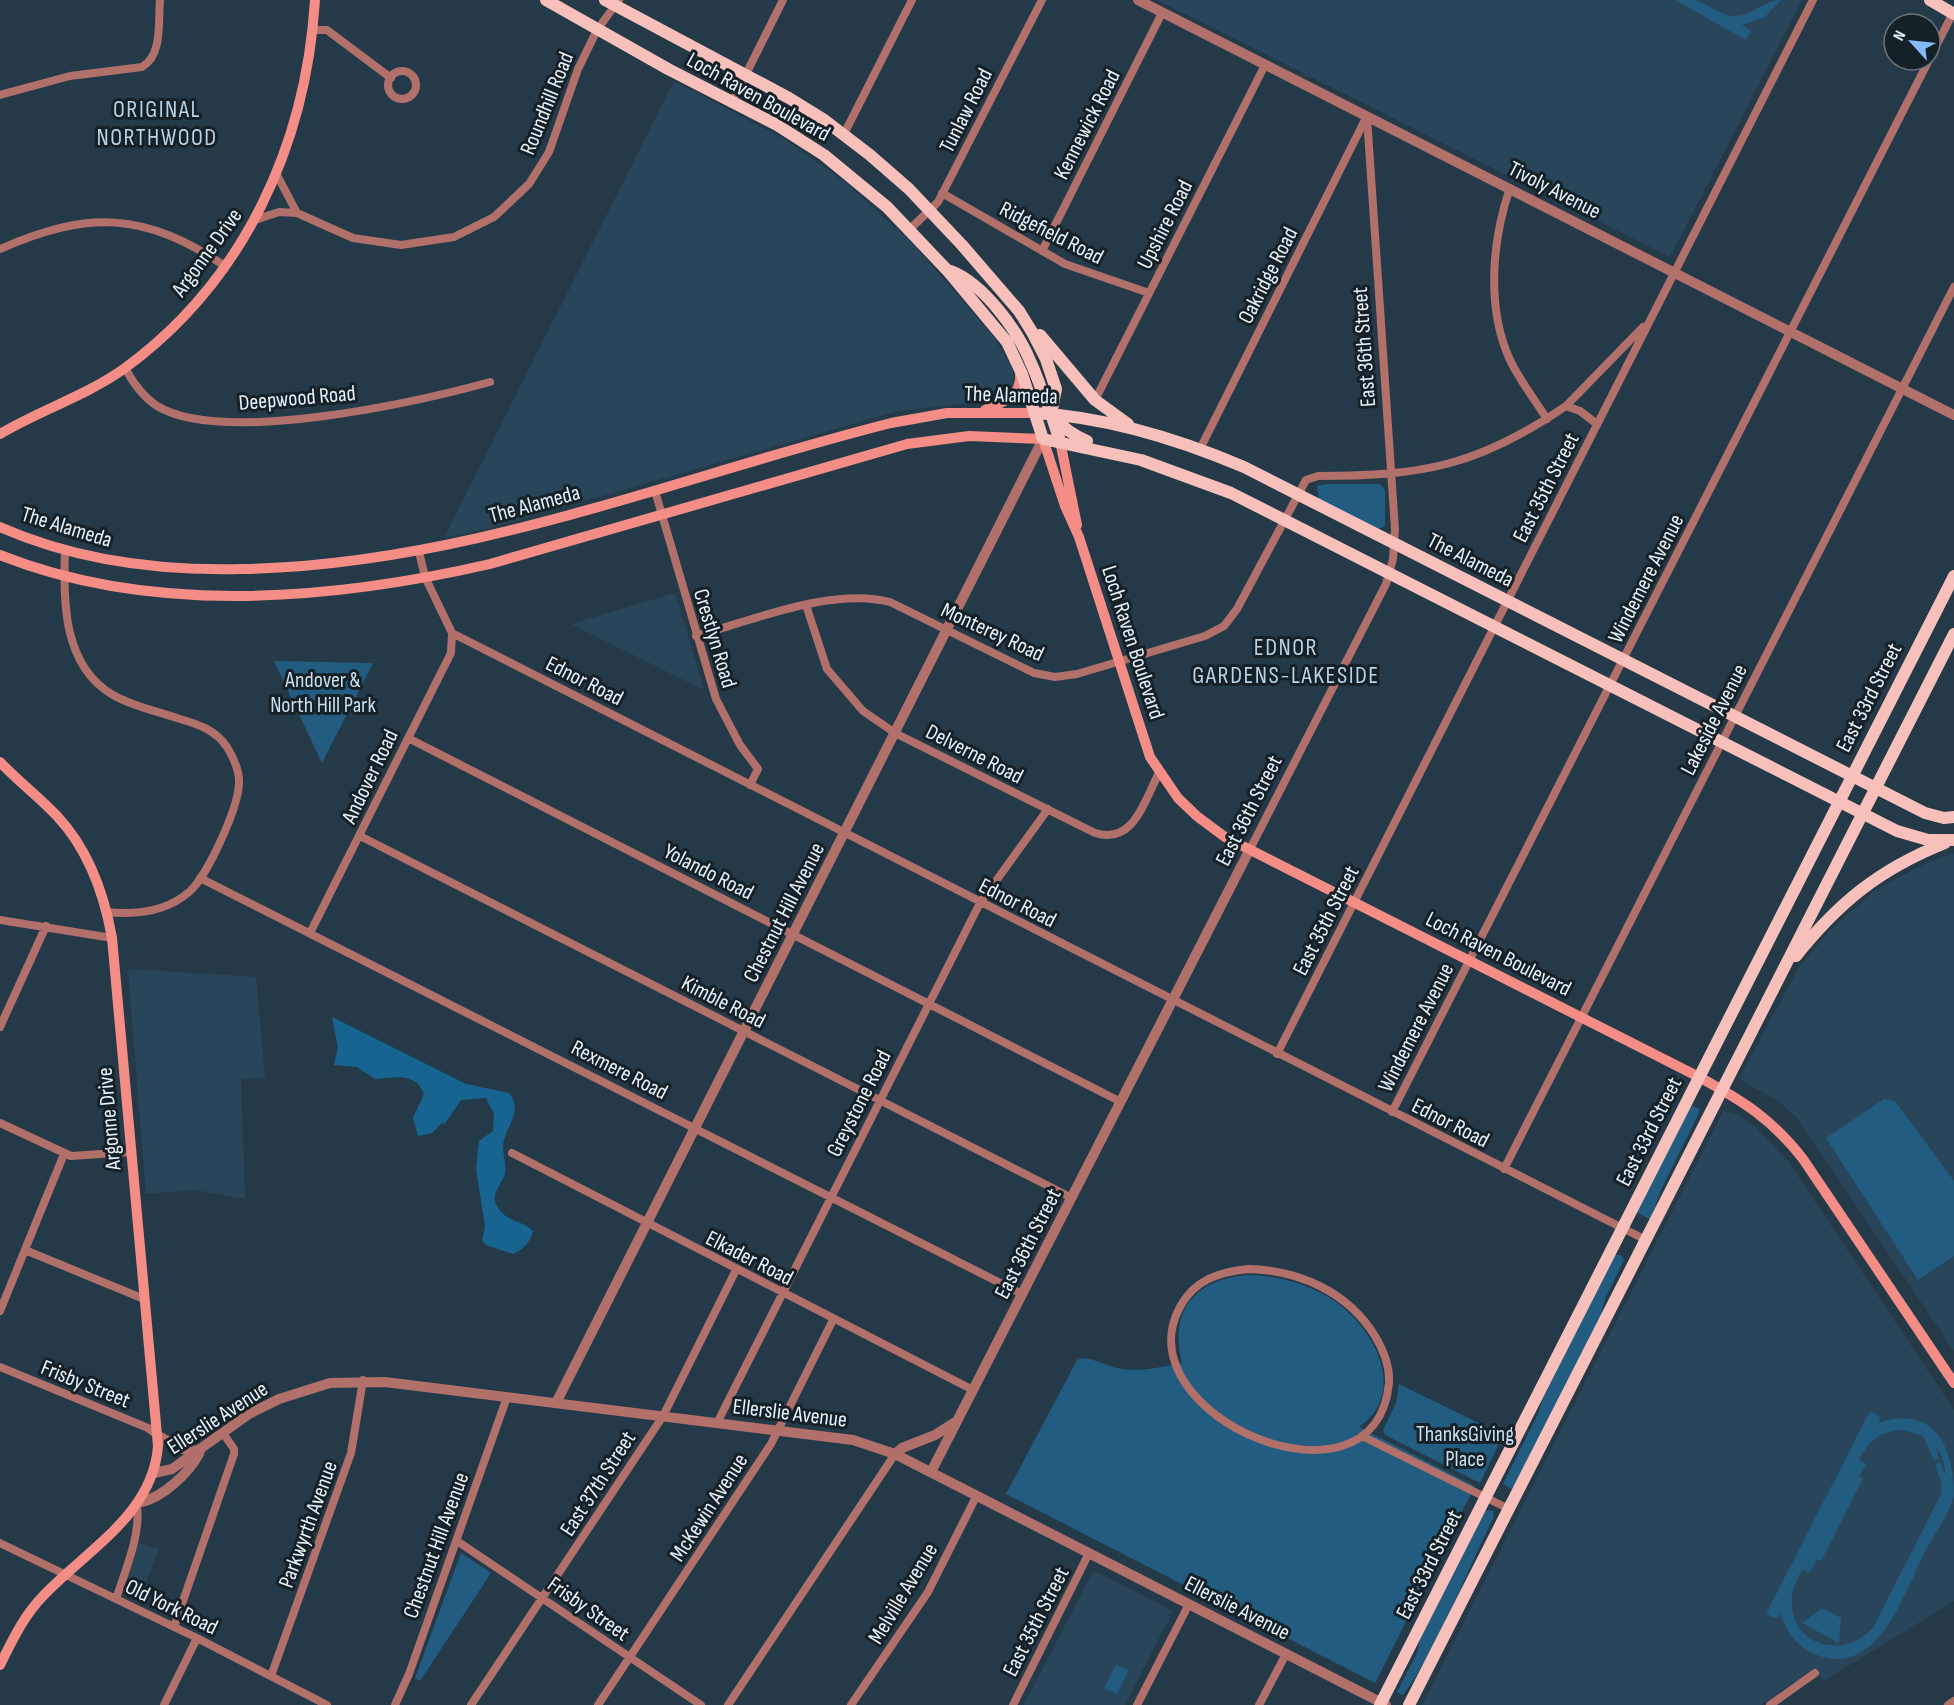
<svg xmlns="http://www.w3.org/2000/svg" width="1954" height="1705" font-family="'Sofia Sans Condensed',sans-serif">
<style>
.built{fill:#294559}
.green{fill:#225c81;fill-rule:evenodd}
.forest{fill:#176491}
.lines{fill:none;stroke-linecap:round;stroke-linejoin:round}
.minor{stroke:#b1706a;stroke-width:8}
.tertiary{stroke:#b1706a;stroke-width:10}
.secondary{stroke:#f48d85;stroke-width:10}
.primary{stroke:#f7c0bb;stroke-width:12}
.labels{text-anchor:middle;stroke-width:6;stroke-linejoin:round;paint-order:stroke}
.street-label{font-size:22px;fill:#e6f3fc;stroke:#162027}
.park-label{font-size:22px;fill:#cadfef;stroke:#162027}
.neighbourhood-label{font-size:24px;letter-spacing:1.5px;fill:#b9d3e6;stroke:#162027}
</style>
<rect width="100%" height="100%" fill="#253a49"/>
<path class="built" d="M 1157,0 L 1802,0 L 1670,257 Z
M 674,81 L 786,140 L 845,182 L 910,241 L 994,337 L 1013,370 L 1014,385 L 990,401 L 898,411 L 490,528 L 444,538 Z
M 675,593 L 704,690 L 571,624 Z
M 1954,853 L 1954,1351 L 1797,1118 L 1778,1101 L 1739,1079 L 1799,967 L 1829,931 L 1875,890 L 1926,863 Z
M 128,969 L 256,977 L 265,1077 L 241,1079 L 245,1199 L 195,1190 L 146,1194 Z
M 1723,1111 L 1739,1115 L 1756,1128 L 1788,1161 L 1954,1410 L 1954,1601 L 1824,1681 L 1814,1668 L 1761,1705 L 1422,1705 Z
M 139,1543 L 159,1549 L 139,1599 L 123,1592 Z
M 1096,1572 L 1173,1611 L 1125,1705 L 1024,1705 L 1092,1573 Z"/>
<path class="green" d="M 1675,0 C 1681,0 1688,0 1694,0 C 1708,3 1718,15 1734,16 C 1753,17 1763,0 1781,0 L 1765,17 L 1742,25 L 1751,31 L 1746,40 Z
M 1326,484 L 1380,484 L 1385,490 L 1385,526 L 1377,529 L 1319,499 L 1317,486 Z
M 274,661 L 373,663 L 322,763 Z
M 1884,1099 L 1895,1101 L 1954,1181 L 1954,1256 L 1918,1280 L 1826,1138 Z
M 1690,1105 L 1700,1109 L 1698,1115 L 1660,1192 L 1651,1220 L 1636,1212 Z
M 1615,1255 L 1621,1255 L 1624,1260 L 1605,1299 L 1600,1319 L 1513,1490 L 1503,1484 L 1538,1414 L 1545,1391 Z
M 1252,1275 C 1277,1276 1300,1282 1323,1294 C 1368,1317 1413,1389 1359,1427 L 1475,1486 L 1375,1683 L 1006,1494 L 1077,1360 C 1087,1354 1105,1366 1117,1368 C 1138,1373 1161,1367 1182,1363 C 1168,1308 1198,1277 1252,1275 Z
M 1399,1384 L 1503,1435 L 1480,1483 L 1385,1435 L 1383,1430 L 1396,1403 Z
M 1870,1411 L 1881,1417 L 1878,1423 C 1932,1404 1954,1444 1954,1495 C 1951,1511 1933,1537 1925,1552 C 1904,1594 1877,1681 1814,1654 C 1797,1646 1785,1632 1781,1613 L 1777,1619 L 1766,1614 ZM 1902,1430 L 1923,1436 L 1934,1460 L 1939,1458 L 1935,1446 C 1942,1454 1946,1465 1945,1475 L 1940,1462 L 1935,1464 L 1942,1484 L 1941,1494 L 1873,1628 C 1842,1662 1787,1644 1792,1596 C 1793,1586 1798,1578 1802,1569 L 1810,1573 L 1817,1559 L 1821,1561 L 1863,1479 L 1859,1476 L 1866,1464 L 1859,1460 C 1868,1441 1881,1431 1902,1430 Z
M 1485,1510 L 1493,1511 L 1494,1517 C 1463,1577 1443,1641 1403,1695 L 1397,1692 L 1417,1653 L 1420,1639 Z
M 461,1553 L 491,1573 L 420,1681 L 415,1678 Z
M 1822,1608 L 1841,1618 L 1839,1643 L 1802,1623 Z
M 1116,1665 L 1129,1670 L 1117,1694 L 1104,1688 Z"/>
<path class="forest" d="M 332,1017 L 466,1084 L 509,1093 C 524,1112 505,1127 503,1145 C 503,1154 506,1165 505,1173 C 503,1183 491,1193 496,1204 C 503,1221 521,1220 533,1231 C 531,1241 522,1251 513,1254 L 486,1245 L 482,1241 L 485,1226 L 476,1169 L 479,1141 L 493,1131 L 494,1114 L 486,1098 L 461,1100 L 444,1125 L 443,1122 L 432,1133 L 418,1136 L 413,1118 L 424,1094 C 415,1071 395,1078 375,1079 L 357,1067 L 334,1065 L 338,1047 Z"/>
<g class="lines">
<path class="minor" d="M 313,30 L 327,30 L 391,78
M 1930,58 L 1954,11
M388 85a14 14 0 1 1 28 0a14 14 0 1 1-28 0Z
M 0,95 L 70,76 L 142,67 C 163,55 158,21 160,0
M 732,102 L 783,0
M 844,134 L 912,0
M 277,175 L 297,213
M 1510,188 C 1492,240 1486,308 1510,360 C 1520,381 1535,400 1547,419
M 942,193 L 1065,264 L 1149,293
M 255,220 L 279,212 L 297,213 L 353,238 L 401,245 L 454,237 L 494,217 L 529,184 L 549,152 L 578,69 L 597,30 L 619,0
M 910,229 L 938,202 L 1042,0
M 0,249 C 89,210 144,212 225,266
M 1042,251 L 1162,13
M 125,368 C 133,383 142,396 157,406 C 223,446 417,402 490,382
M 1095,400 L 1265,65
M 1566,406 L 1643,327
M 1200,449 L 1366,118
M 655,491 L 716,699 L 740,745 L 758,769 L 750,785
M 65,551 C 63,601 63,666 113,695 C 132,706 156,711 177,718 C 197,724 215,729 227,747 C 233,757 239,770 239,781 C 240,805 207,877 189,892 C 166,912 135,915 107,912
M 419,552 L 425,577 L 452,633 L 1646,1240
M 806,605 L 827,669 L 863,711 L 895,733 L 1095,833 C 1134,845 1144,801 1159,773
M 696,636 C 753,620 832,587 890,602 L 1034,673 L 1055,677 L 1077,674 L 1205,636 L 1224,626 L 1237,609 L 1306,480 L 1318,476 C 1423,476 1478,466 1566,406 L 1580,411 L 1597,424
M 408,738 L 1121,1102
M 360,836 L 1072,1198
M 1250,849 L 1386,584 L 1393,559 L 1395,529 L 1367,117
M 200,878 L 1022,1294
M 0,920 L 112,938
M 310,933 L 451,653 L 452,633
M 0,1027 L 46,926
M 1277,1054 L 1813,0
M 1392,1112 L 1929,60
M 0,1123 L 71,1156 L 131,1152
M 512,1153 L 973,1390
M 1504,1169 L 1954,287
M 25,1250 L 144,1299
M 1248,1269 C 1299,1270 1348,1292 1375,1336 C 1384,1351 1390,1366 1389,1383 C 1376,1524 1121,1415 1180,1307 C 1194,1280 1219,1272 1248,1269 Z
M 0,1311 L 64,1154
M 0,1367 L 148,1428 L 157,1435
M 717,1423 L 980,903 L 1048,809
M 1362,1436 L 1509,1509
M 457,1541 L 701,1705
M 0,1543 L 197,1638 L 327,1705
M 116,1599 C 125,1571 141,1535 137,1506
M 174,1627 L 234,1454 L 234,1449 L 223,1433
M 271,1676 L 351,1453 L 363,1380
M 164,1705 L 197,1638
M 395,1705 L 409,1674 L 507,1397
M 471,1705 L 663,1416 L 736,1270
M 598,1705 L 771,1444 L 833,1320
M 728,1705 L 895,1454
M 851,1705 L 928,1592 L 977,1495
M 1013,1705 L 1089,1553
M 1137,1705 L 1189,1604
M 1259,1705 L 1286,1654
M 1770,1705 L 1815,1673
M 1948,1705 L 1954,1701"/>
<path class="tertiary" d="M 1138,0 L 1954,415
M 556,1403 L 1043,439
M 157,1435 L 182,1449 L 200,1451
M 895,1454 L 902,1448 L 935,1435 L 957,1421
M 931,1472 L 1250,849
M 154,1473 L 172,1469 L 249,1414 L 279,1399 L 330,1383 L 385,1382 L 853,1440 L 895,1454 L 1386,1705
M 141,1502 C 162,1498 189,1473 199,1454"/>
<path class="secondary" d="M 985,410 C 1003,402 1022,397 1020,374
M 0,434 C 40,410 86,396 125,368 C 244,281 306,145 315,0
M 1060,441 L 1077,525
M 0,527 C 77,561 159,571 242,569 C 467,565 676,477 891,423 L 947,413 L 1035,413
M 0,555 C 153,616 333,600 490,564 L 907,444 L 969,436 L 1043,439 L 1065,506 L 1079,537 L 1150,757 L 1178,798 L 1198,817 L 1225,837 L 1699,1077 C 1743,1101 1772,1119 1803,1159 L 1954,1383
M 0,762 C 18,781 39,797 57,816 C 88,849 104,893 112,938 L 158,1446 C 153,1514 87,1550 44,1595 C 24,1615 12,1641 0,1665"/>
<path class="primary" d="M 546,0 L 668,69 L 777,125 L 824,155 L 887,207 L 947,270 L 1007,342 L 1022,374 L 1043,439 L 1141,460 L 1231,493 L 1897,831 L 1928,840 L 1954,840
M 605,0 L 789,98 L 823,119 L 870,155 L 909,189 L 962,245 L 1019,311 L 1032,332 L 1046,359 L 1056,389 L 1051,414 L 1060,441
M 1930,0 L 1954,14
M 951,271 C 984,284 1018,331 1031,363 C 1048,400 1045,423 1087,441
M 1040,335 L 1095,400 L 1128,424
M 1035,413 C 1107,417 1178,439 1244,467 L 1925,813 L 1944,818 L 1954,817
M 1796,956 C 1839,902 1880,869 1945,843
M 1380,1705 L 1954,576
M 1409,1705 L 1954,634"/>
</g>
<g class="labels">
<g class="street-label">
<text transform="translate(759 96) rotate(29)" y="8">Loch Raven Boulevard</text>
<text transform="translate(546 103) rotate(-68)" y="8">Roundhill Road</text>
<text transform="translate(965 110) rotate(-63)" y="8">Tunlaw Road</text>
<text transform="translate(1086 124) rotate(-63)" y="8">Kennewick Road</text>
<text transform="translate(1555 189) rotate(27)" y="8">Tivoly Avenue</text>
<text transform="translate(1164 224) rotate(-63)" y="8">Upshire Road</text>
<text transform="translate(1052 232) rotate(27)" y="8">Ridgefield Road</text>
<text transform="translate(206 252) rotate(-54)" y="8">Argonne Drive</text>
<text transform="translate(1267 275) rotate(-63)" y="8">Oakridge Road</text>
<text transform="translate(1363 347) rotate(-94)" y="8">East 36th Street</text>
<text transform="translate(1011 394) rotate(2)" y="8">The Alameda</text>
<text transform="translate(297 397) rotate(-5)" y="8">Deepwood Road</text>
<text transform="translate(1545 487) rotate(-63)" y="8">East 35th Street</text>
<text transform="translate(534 503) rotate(-15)" y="8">The Alameda</text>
<text transform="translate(67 526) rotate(17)" y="8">The Alameda</text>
<text transform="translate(1471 559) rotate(27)" y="8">The Alameda</text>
<text transform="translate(1645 578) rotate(-63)" y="8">Windemere Avenue</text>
<text transform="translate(993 631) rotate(25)" y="8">Monterey Road</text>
<text transform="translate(716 638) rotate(73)" y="8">Crestlyn Road</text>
<text transform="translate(1134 642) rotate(72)" y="8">Loch Raven Boulevard</text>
<text transform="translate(585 680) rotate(27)" y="8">Ednor Road</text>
<text transform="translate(1868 697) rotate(-63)" y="8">East 33rd Street</text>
<text transform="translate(1713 719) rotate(-63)" y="8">Lakeside Avenue</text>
<text transform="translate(975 753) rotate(27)" y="8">Delverne Road</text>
<text transform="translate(369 776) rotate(-64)" y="8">Andover Road</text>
<text transform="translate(1248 810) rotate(-63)" y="8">East 36th Street</text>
<text transform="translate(709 871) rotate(27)" y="8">Yolando Road</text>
<text transform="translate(1018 902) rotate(27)" y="8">Ednor Road</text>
<text transform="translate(783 912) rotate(-63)" y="8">Chestnut Hill Avenue</text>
<text transform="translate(1325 920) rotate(-63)" y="8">East 35th Street</text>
<text transform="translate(1499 953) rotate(27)" y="8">Loch Raven Boulevard</text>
<text transform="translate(724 1001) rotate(27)" y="8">Kimble Road</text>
<text transform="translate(1415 1027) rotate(-63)" y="8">Windemere Avenue</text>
<text transform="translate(620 1069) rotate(27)" y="8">Rexmere Road</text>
<text transform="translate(858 1103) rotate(-63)" y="8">Greystone Road</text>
<text transform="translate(108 1119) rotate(-95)" y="8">Argonne Drive</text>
<text transform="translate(1451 1122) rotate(27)" y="8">Ednor Road</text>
<text transform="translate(1648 1131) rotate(-63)" y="8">East 33rd Street</text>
<text transform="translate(1027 1243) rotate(-63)" y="8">East 36th Street</text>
<text transform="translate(750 1257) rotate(27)" y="8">Elkader Road</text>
<text transform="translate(86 1383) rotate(22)" y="8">Frisby Street</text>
<text transform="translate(790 1412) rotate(7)" y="8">Ellerslie Avenue</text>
<text transform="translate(217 1417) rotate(-33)" y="8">Ellerslie Avenue</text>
<text transform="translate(597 1483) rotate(-57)" y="8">East 37th Street</text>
<text transform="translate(708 1507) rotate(-57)" y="8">McKewin Avenue</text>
<text transform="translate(307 1524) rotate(-70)" y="8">Parkwyrth Avenue</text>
<text transform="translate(435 1545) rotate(-70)" y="8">Chestnut Hill Avenue</text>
<text transform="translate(1428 1564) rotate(-63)" y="8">East 33rd Street</text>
<text transform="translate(902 1593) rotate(-59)" y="8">Melville Avenue</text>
<text transform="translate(172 1606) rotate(26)" y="8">Old York Road</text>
<text transform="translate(1238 1607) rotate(27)" y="8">Ellerslie Avenue</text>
<text transform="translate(589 1608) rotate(35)" y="8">Frisby Street</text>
<text transform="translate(1035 1621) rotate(-63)" y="8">East 35th Street</text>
</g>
<g class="park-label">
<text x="323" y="687">Andover &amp;<tspan x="323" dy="25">North Hill Park</tspan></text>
<text x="1465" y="1441">ThanksGiving<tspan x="1465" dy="25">Place</tspan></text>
</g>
<g class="neighbourhood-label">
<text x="157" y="117">ORIGINAL<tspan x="157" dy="28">NORTHWOOD</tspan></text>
<text x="1286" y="655">EDNOR<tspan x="1286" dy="28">GARDENS-LAKESIDE</tspan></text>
</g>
</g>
<g transform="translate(1912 42) rotate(297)"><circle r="28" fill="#162027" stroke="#69747c" stroke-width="1.5"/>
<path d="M0-4.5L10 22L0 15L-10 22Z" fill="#83bcfb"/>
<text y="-9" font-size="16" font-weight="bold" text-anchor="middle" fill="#e6f3fc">N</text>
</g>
</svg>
